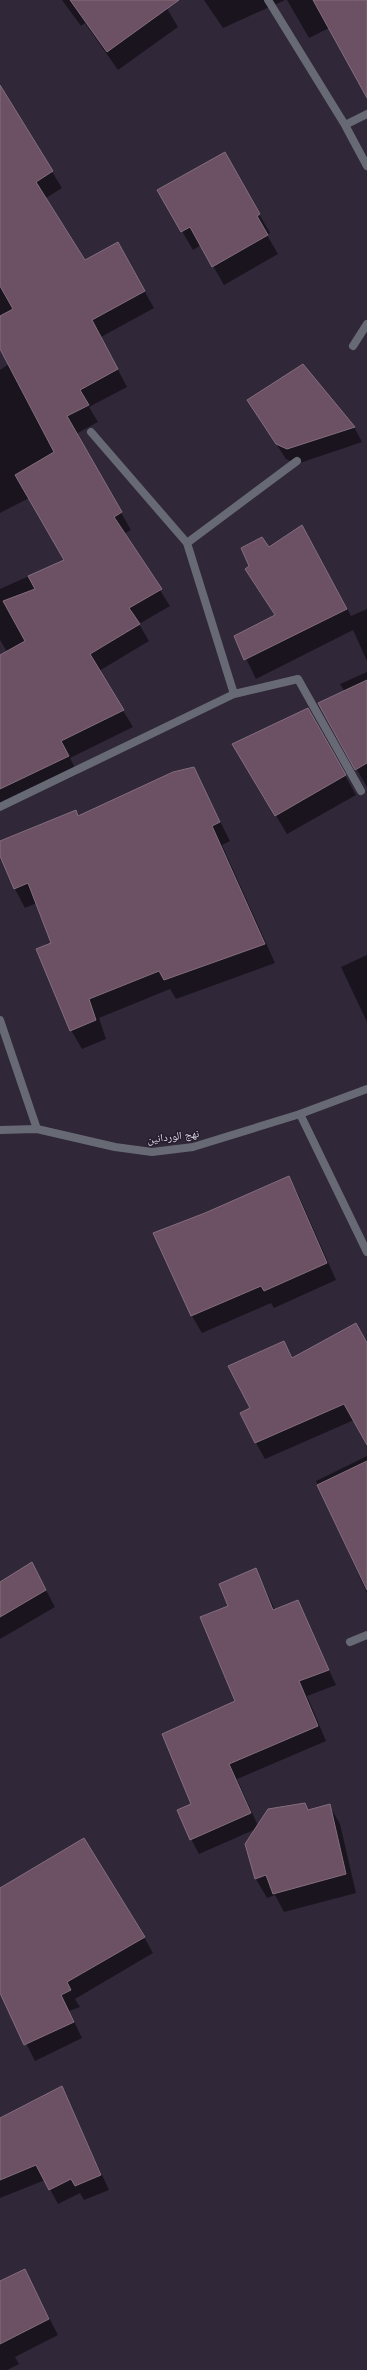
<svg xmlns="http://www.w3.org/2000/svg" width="367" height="2370" font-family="'PT Sans','Noto Naskh Arabic',sans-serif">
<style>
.shadow{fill:#0007}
.building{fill:#6c5064;stroke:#846e7d}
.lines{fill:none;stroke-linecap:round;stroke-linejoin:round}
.minor{stroke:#676a74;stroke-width:8}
.tertiary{stroke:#676a74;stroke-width:8}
.labels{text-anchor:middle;stroke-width:3;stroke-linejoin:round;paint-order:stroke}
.street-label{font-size:11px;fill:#ded8e5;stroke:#261d2f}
</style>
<rect width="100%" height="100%" fill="#302739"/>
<path class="shadow" d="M 62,0 L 162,0 L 178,27 L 118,70 L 85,23 L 81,26 Z
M 204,0 L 285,0 L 223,28 Z
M 287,0 L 367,0 L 367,84 L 329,28 L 309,38 Z
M 0,87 L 62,188 L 46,198 L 85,261 L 127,260 L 154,308 L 101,337 L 127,387 L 89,407 L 98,422 L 76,434 L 131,530 L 124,534 L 170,606 L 139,624 L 149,641 L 99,671 L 133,727 L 70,758 L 78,774 L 0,811 L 0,667 L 13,662 L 0,640 L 0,589 L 65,560 L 29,498 L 0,513 L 0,370 L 9,364 L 0,336 Z
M 224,153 L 270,233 L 267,235 L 278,254 L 224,285 L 201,245 L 193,250 L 158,190 Z
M 303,366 L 354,427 L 362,442 L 297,464 L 286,459 L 248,400 Z
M 313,545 L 351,616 L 367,609 L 367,661 L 353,630 L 256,679 L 235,636 L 275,616 L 246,569 L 269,548 Z
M 367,672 L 367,787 L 319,704 L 345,692 L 340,684 Z
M 308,709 L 356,795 L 287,834 L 244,763 Z
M 193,768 L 230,841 L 222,845 L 275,963 L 176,999 L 170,989 L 99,1018 L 106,1039 L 82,1049 L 71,1030 L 52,943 L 37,903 L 25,908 L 15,889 L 0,854 L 0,842 L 75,811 L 79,817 Z
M 367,955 L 367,1022 L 341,967 Z
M 288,1177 L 298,1194 L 336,1280 L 274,1308 L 271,1303 L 202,1333 L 192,1316 L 206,1214 Z
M 284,1342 L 293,1358 L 367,1344 L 367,1443 L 354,1420 L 265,1459 L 256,1443 L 251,1409 Z
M 367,1456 L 367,1593 L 316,1481 Z
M 256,1570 L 275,1610 L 297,1601 L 336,1685 L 307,1696 L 326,1741 L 237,1779 L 258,1826 L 329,1805 L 340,1824 L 356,1893 L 284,1912 L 275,1895 L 267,1898 L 256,1879 L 246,1844 L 256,1829 L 199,1854 L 191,1839 L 193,1804 L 237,1702 L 229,1606 Z
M 41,1581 L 55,1607 L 0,1639 L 0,1583 Z
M 0,1889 L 144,1937 L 153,1953 L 75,1999 L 80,2007 L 69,2011 L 82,2038 L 35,2061 L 0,1991 Z
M 61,2087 L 109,2190 L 84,2200 L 80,2193 L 58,2204 L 45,2180 L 0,2198 L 0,2119 Z
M 24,2270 L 58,2335 L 15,2357 L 19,2364 L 7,2370 L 0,2370 L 0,2283 Z"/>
<path class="building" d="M 70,0 L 179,0 L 107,52 Z
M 313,0 L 367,0 L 367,98 Z
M 0,85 L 53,171 L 36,182 L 85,260 L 118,242 L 145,291 L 92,320 L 118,369 L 80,390 L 89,405 L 67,416 L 122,512 L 114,517 L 162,589 L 129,608 L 140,624 L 90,654 L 124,710 L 61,741 L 69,756 L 0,789 L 0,655 L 25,641 L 3,601 L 35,589 L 28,576 L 64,560 L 15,475 L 54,452 L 0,349 L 0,316 L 13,309 L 0,286 Z
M 225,152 L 260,214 L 257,216 L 268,235 L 212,267 L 190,227 L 181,232 L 157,190 Z
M 303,364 L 355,427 L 287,449 L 276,444 L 247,400 Z
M 302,525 L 347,609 L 244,660 L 234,636 L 275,615 L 245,569 L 249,566 L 241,548 L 262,537 L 269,547 Z
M 367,680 L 367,763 L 355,770 L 318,703 Z
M 308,708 L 346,775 L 275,816 L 232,744 Z
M 194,767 L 220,822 L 212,826 L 265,944 L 164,980 L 159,971 L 89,999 L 96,1020 L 70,1031 L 36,949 L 51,943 L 28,883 L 14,889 L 0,856 L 0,841 L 76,810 L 78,816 L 173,772 Z
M 289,1176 L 327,1263 L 264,1291 L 261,1286 L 191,1316 L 153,1233 L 205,1213 Z
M 356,1323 L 367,1343 L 367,1445 L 344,1404 L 255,1443 L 240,1413 L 250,1408 L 228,1366 L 284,1341 L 292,1358 Z
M 367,1461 L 367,1590 L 317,1485 Z
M 32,1562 L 46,1590 L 0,1617 L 0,1582 Z
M 256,1568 L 273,1610 L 298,1600 L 329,1670 L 299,1681 L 318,1726 L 229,1764 L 251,1813 L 190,1840 L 177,1810 L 191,1804 L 162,1734 L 235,1701 L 200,1617 L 228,1606 L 219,1584 Z
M 305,1803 L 308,1810 L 330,1804 L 346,1874 L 273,1894 L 266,1875 L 255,1879 L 245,1844 L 268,1809 Z
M 84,1838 L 145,1937 L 67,1982 L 71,1990 L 61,1995 L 74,2022 L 24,2045 L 0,1993 L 0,1888 Z
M 62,2086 L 101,2175 L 75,2186 L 71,2179 L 49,2190 L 36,2165 L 0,2180 L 0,2118 Z
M 25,2269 L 49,2319 L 0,2344 L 0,2281 Z"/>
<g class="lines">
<path class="minor" d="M 268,0 L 345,125 L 367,114
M 345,125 L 367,166
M 353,346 L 367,324
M 187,543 L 297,461
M 234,694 L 298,679 L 361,791
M 0,807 L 234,694 L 187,543 L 91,432
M 0,1020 L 37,1129
M 300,1114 L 367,1252
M 350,1642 L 367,1635"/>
<path class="tertiary" d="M 0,1130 L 37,1129 L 115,1147 L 152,1152 L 193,1147 L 300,1114 L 367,1089"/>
</g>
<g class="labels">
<g class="street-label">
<text transform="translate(173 1136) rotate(-7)" y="4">نهج الوردانين</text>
</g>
</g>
</svg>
